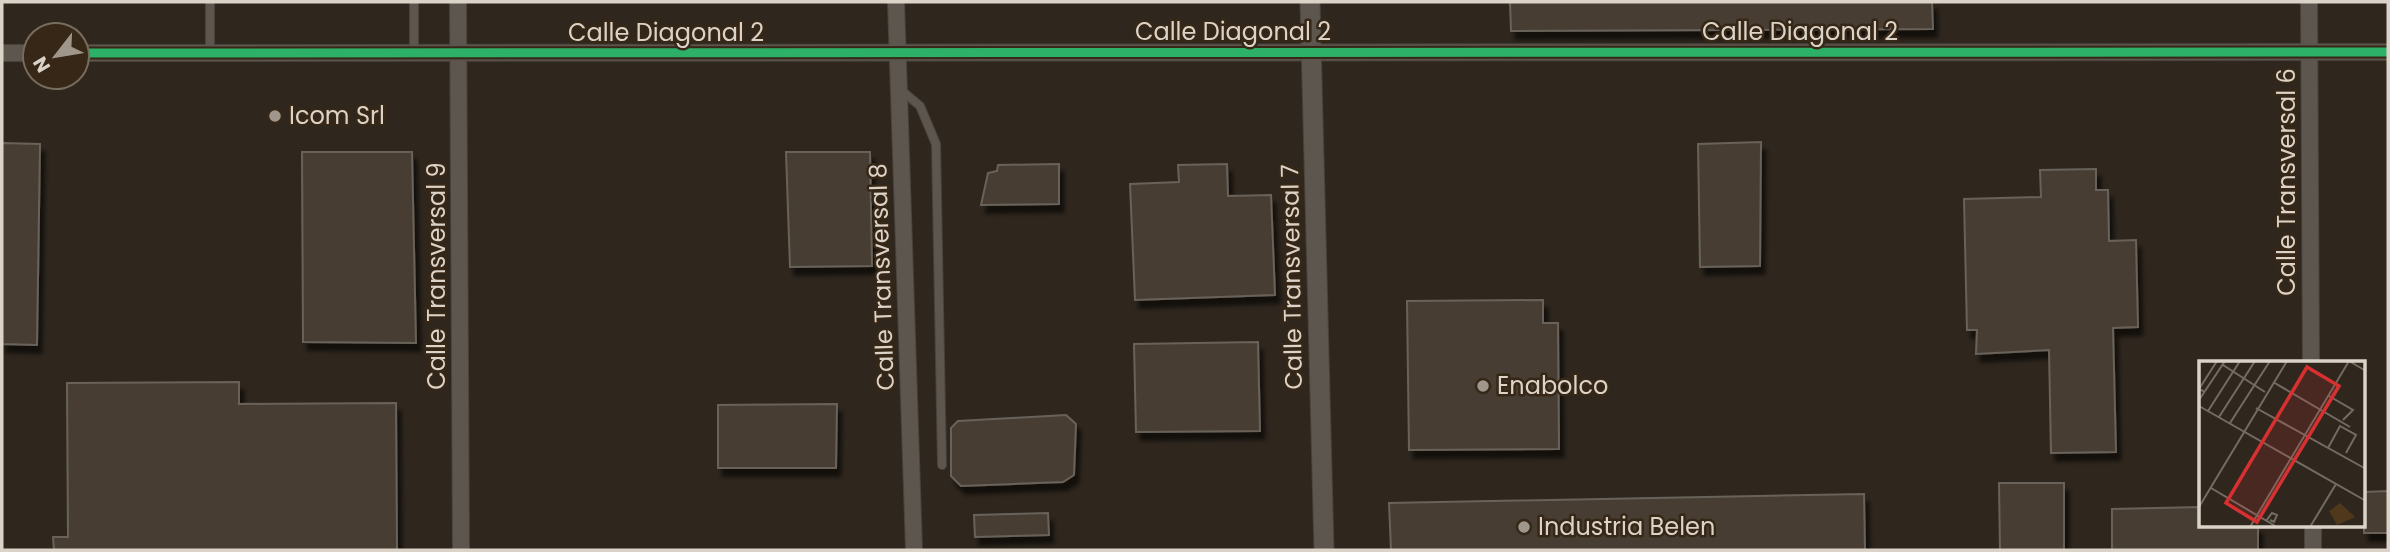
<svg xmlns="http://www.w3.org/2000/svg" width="2390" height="552" font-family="Poppins,sans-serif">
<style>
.building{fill:#473e32;stroke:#69625a;stroke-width:2;filter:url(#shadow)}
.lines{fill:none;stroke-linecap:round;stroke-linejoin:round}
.service-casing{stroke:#49433c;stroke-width:10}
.minor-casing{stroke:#49433c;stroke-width:18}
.tertiary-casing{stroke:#49433c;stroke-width:21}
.service{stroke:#5c564e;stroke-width:8}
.minor{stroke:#5c564e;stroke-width:16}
.tertiary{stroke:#5c564e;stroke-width:19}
.cycleway-casing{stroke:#362717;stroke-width:13}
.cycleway{stroke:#2db169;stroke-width:9}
.poi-dot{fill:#9f978c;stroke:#362717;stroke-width:2.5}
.labels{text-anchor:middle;stroke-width:5;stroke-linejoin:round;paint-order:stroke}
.street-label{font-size:24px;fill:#dcd3c8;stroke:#362717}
.poi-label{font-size:24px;fill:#dcd3c8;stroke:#362717;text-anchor:start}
.inset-road{fill:none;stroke:#746c62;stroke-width:2}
.view{fill:#d63130;fill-opacity:0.15;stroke:#d63130;stroke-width:3.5}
.inset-edge{fill:none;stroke:#dcd3c8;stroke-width:3.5}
</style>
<defs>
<filter id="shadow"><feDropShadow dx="4.5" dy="8" stdDeviation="2" flood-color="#0009"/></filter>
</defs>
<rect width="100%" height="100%" fill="#2f271e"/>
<path class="building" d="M 1510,2 L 1932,2 L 1933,29 L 1511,31 Z
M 1761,142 L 1760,266 L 1700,267 L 1698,144 Z
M 2,143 L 40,144 L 37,345 L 2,344 Z
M 302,152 L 412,152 L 416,343 L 303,342 Z
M 786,152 L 870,152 L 872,266 L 790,267 Z
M 1059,164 L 1059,204 L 981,205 L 988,173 L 997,171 L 998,165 Z
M 1227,164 L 1228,196 L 1271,195 L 1275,295 L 1135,300 L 1130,184 L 1179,182 L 1178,165 Z
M 2096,169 L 2096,190 L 2108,190 L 2109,241 L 2136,240 L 2138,327 L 2113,328 L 2116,452 L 2051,453 L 2049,350 L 1976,354 L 1977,330 L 1967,330 L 1964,199 L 2041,197 L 2040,170 Z
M 1543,300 L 1543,323 L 1558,323 L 1559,449 L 1409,450 L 1407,301 Z
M 1258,342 L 1260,431 L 1136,432 L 1134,344 Z
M 239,382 L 239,404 L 396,403 L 397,550 L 54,550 L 53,537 L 68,537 L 67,383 Z
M 837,404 L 836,468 L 718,468 L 718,405 Z
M 1066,415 L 1076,424 L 1074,475 L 1063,482 L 961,486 L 951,476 L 951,428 L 958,421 Z
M 1999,483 L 2064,483 L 2064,550 L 2000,550 Z
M 2388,491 L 2388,533 L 2364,533 L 2364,492 Z
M 1864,494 L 1865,550 L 1391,550 L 1389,503 Z
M 2201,507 L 2201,526 L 2258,526 L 2258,550 L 2112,550 L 2112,509 Z
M 1048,513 L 1049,535 L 975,537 L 974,515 Z"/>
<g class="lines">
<g class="service-casing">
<path id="service" d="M 210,2 L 210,53
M 414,2 L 414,53
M 901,90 L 920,106 L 936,144 L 942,465"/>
</g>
<g class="minor-casing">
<path id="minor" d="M 458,2 L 461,550
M 896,2 L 914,550
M 2309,2 L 2311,363
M 2,53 L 35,53
M 77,53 L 2388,52
M 2313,526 L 2313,550"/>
</g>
<g class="tertiary-casing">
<path id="tertiary" d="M 1310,2 L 1324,550"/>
</g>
<use href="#service" class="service"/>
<use href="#minor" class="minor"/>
<use href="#tertiary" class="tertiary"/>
<g class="cycleway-casing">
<path id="cycleway" d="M 77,53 L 2388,52"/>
</g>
<use href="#cycleway" class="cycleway"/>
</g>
<g class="poi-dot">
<circle cx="275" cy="116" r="7"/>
<circle cx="1483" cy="386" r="7"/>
<circle cx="1524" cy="527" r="7"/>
</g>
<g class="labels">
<g class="street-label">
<text x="1233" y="40">Calle Diagonal 2</text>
<text x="1800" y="40">Calle Diagonal 2</text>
<text x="666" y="41">Calle Diagonal 2</text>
<text transform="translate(2287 182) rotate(-90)" y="8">Calle Transversal 6</text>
<text transform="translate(437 276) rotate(-90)" y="8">Calle Transversal 9</text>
<text transform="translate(882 277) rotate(-92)" y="8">Calle Transversal 8</text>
<text transform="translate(1292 277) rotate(-91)" y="8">Calle Transversal 7</text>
</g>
<g class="poi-label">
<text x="289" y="124">Icom Srl</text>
<text x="1497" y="394">Enabolco</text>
<text x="1538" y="535">Industria Belen</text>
</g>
</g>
<g transform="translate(2199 361)">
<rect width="166" height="166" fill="#2f271e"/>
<path d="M 141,142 L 156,156 L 138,164 L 130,150 Z" fill="#50381d"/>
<path class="inset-road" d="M 24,4 L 66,31M 74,21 L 151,66M 6,31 L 0,28 L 18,0M 130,35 L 154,49 L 144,59M 0,39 L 26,0M 0,45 L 167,140M 57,47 L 167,108M 9,50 L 41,0M 20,56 L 56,0M 31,62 L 71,0M 129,87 L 141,65 L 157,74 L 147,92M 12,127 L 78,166M 0,146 L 88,0M 67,160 L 73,152 L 78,154 L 75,161 L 71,159M 51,166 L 150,0 L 167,10M 111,166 L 137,123"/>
<path class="view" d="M 108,6 L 140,25 L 58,161 L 27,142 Z"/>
<rect width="166" height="166" class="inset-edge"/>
</g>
<rect width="2390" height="552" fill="none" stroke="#dcd3c8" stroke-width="7"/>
<g transform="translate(56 56) rotate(239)"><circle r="33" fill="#362717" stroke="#786c5e" stroke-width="2"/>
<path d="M0-5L12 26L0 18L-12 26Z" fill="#9f978c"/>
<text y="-10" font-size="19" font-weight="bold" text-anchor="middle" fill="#dcd3c8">N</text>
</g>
</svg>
